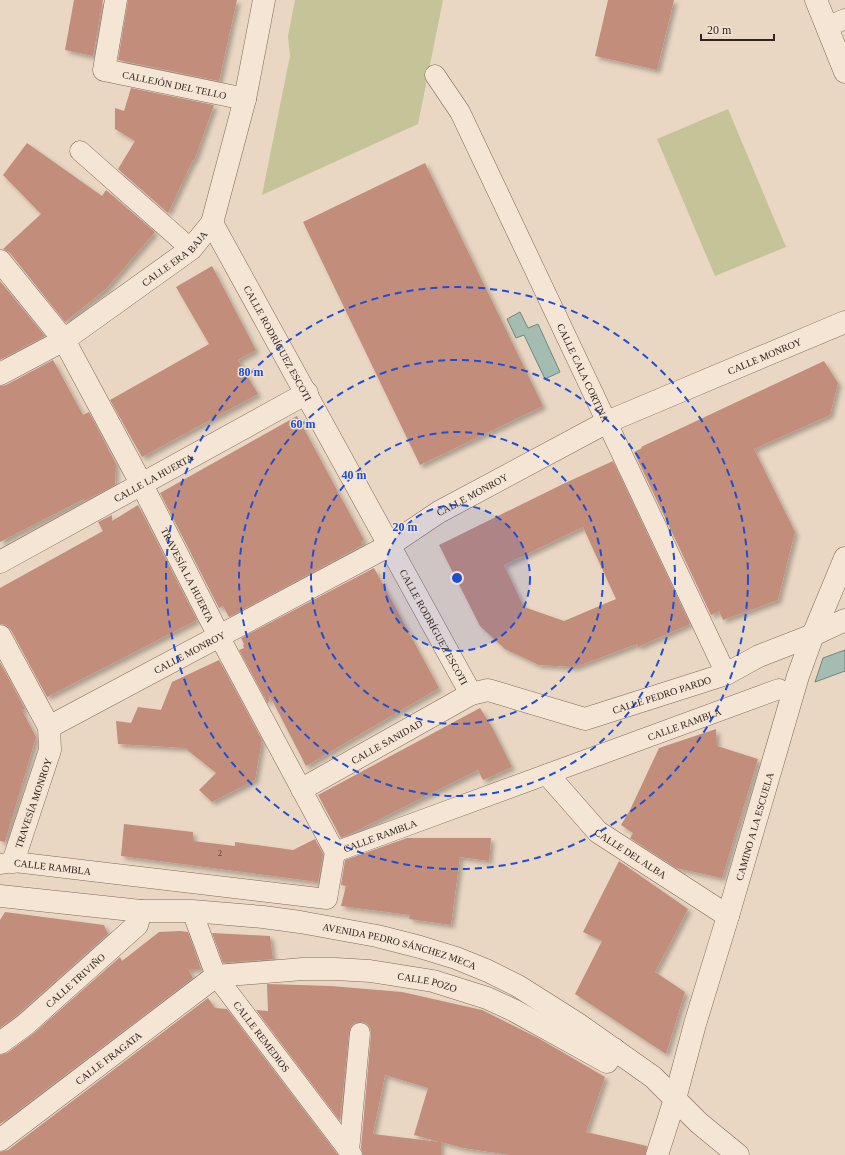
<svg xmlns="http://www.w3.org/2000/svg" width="845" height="1155" font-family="'Times New Roman',serif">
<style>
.green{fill:#c5c398}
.water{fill:#a4bcb1;stroke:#6d897d}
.building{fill:#c38d7c;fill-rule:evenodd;filter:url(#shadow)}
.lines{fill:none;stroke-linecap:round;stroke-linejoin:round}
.pedestrian-casing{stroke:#81695c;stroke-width:21}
.minor-casing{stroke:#81695c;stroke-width:23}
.tertiary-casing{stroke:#81695c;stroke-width:23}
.pedestrian{stroke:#f5e5d5;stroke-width:20}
.minor{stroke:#f5e5d5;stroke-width:22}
.tertiary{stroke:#f5e5d5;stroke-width:22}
.ring{fill:none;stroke:#1d4ed8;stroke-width:2;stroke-dasharray:7 5}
.labels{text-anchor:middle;stroke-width:3;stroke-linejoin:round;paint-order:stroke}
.number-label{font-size:8px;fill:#563e36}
.street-label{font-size:10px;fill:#32241e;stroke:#f1e2d1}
.centre{fill:#1d4ed8;stroke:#f1e2d1;stroke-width:2}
.ring-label{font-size:12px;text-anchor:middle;font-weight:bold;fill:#1d4ed8;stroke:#f1e2d1;stroke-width:3;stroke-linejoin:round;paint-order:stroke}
</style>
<defs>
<filter id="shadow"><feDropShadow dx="3.5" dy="3.5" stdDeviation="2" flood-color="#0004"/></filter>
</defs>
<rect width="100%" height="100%" fill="#e9d7c3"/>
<path class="green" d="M 295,0 L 443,0 L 418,124 L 262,195 L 290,56 L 288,36 Z
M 728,109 L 786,247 L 715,276 L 657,139 Z"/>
<path class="water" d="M 520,312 L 528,328 L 538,324 L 560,372 L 545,379 L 524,335 L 516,338 L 507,319 Z
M 845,650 L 845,671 L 815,682 L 823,658 Z"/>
<path class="building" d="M 74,0 L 103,0 L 93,56 L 65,50 Z
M 128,0 L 237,0 L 219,81 L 118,60 Z
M 608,0 L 674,0 L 657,70 L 595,56 Z
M 131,88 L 214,105 L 194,161 L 193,160 L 168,213 L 118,169 L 135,141 L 115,129 L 115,108 L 124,111 Z
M 27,143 L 102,196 L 106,190 L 155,232 L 106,289 L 65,322 L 10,253 L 3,249 L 41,214 L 3,175 Z
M 425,163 L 543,406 L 420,465 L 303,222 Z
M 212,266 L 256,350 L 238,360 L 258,394 L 142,457 L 110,400 L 209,344 L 176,287 Z
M 0,281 L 45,336 L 0,360 Z
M 53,360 L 83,415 L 89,412 L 116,464 L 115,485 L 85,501 L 84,499 L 0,542 L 0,386 L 6,385 Z
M 824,361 L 838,383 L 830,415 L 754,449 L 795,532 L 778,600 L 723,620 L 719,611 L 711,615 L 634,452 L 642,448 L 641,447 Z
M 297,416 L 364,540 L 361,542 L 363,545 L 229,617 L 223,606 L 219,608 L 160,493 Z
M 613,461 L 690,624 L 638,647 L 637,644 L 575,667 L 539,665 L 505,649 L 480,626 L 439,545 L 563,484 ZM 583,527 L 616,599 L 564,621 L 524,607 L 504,565 Z
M 138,505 L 197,620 L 47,697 L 11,630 L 6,625 L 0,624 L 0,588 L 103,531 L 98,522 L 112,515 L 112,521 Z
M 374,568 L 439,688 L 306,766 L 270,696 L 268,704 L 239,650 L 244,648 L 243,645 L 244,644 L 241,638 Z
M 219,660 L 262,740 L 255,780 L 212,802 L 199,790 L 216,773 L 185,748 L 118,744 L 116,721 L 131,723 L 138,707 L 161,710 L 172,682 Z
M 0,662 L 25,709 L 22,710 L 36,737 L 5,842 L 0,841 Z
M 480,708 L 493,729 L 512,767 L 483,780 L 478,770 L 352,833 L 341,838 L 318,795 Z
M 716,729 L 717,746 L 758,759 L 722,878 L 676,868 L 630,838 L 633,833 L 621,825 L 630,810 L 659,748 Z
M 124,824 L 193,832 L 193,841 L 235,846 L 235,842 L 293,850 L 315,839 L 323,854 L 318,882 L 121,856 Z
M 407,838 L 491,838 L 489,861 L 460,857 L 451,925 L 409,919 L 410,915 L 341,906 L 346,886 L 341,885 L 345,860 Z
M 619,861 L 688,909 L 655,972 L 685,992 L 666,1054 L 575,994 L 602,941 L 583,932 Z
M 5,912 L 104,925 L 108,934 L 18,1014 L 0,1028 L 0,920 Z
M 180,931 L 188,932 L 201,969 L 188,969 L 193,978 L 0,1124 L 0,1055 L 7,1053 L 34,1033 L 120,957 L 122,961 L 159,932 Z
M 212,933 L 270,936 L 273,959 L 223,963 Z
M 267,984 L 331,986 L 402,992 L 482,1010 L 538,1038 L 605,1077 L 586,1132 L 647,1146 L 645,1155 L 510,1155 L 463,1148 L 441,1142 L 441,1155 L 363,1155 L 361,1148 L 371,1034 L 370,1028 L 366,1023 L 361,1022 L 356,1022 L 351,1026 L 349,1032 L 340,1121 L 256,1010 L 268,1011 ZM 385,1075 L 428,1088 L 414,1135 L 440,1142 L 373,1134 Z
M 208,998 L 215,1008 L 227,1009 L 338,1155 L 0,1155 L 0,1152 L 8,1150 Z"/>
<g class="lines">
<g class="pedestrian-casing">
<g id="pedestrian">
<path d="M 827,27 L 845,19"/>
<path id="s1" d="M 435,75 L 460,112 L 726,674"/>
<path d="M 80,151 L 191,249"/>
<path d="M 219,636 L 335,852"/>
<path id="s2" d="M 335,852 L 779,689"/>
<path id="s3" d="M 0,864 L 13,862 L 23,863 L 327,899 L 335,852"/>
<path id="s4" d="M 192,911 L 216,976 L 352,1155"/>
<path d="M 349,1151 L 360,1033"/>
</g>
</g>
<g class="minor-casing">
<g id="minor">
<path id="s5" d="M 116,0 L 104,70 L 245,99"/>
<path d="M 816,0 L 845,72"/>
<path id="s6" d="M 212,223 L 471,694"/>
<path id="s7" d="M 0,261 L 64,340 L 142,485 L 219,636"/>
<path id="s8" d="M 0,374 L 64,340 L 191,249 L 212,223 L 245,99 L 264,0"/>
<path id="s9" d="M 0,562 L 307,393"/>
<path d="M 0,636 L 49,727 L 50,750 L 13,862"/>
<path id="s10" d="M 49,727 L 390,545 L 439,512 L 607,422 L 845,322"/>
<path id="s11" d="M 548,775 L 598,832 L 728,916"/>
<path id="s12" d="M 302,789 L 471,694 L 488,690 L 585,719 L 726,674 L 759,656 L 813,635 L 845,620"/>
<path id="s13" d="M 0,1043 L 26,1024 L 137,925 L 141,911"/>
<path id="s14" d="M 675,1099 L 695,1024 L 728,916 L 798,676 L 813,635 L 845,558"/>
<path id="s15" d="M 0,1140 L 216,976 L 303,969 L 335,969 L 370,971 L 433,981 L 487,998 L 513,1010 L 607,1062 L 614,1049"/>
</g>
</g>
<g class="tertiary-casing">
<g id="tertiary">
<path id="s16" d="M 0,896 L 141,911 L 192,911 L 263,917 L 300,922 L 377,936 L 420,947 L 456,958 L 488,971 L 518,986 L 578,1024 L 653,1077 L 699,1123 L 738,1155"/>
<path d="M 657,1155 L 675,1099"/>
</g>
</g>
<use href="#pedestrian" class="pedestrian"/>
<use href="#minor" class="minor"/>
<use href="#tertiary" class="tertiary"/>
</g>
<circle cx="457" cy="578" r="73" fill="#1d4ed8" fill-opacity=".12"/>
<g class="ring">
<circle cx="457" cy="578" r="73"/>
<circle cx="457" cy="578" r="146"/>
<circle cx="457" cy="578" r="218"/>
<circle cx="457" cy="578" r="291"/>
</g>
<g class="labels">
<g class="number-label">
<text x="220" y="856">2</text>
</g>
<g class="street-label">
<text dy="4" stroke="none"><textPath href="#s5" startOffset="143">CALLEJÓN DEL TELLO</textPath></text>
<text dy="4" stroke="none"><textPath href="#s8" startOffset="210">CALLE ERA BAJA</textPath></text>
<text dy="4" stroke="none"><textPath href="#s6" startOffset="137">CALLE RODRÍGUEZ ESCOTI</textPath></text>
<text dy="4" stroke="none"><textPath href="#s10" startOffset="807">CALLE MONROY</textPath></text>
<text dy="4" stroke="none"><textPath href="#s1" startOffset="333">CALLE CALA CORTINA</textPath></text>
<text dy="4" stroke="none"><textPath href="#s9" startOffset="175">CALLE LA HUERTA</textPath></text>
<text dy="4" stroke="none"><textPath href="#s10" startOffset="483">CALLE MONROY</textPath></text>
<text dy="4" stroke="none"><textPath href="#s7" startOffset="367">TRAVESÍA LA HUERTA</textPath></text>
<text dy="4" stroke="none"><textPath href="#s6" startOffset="461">CALLE RODRÍGUEZ ESCOTI</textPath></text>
<text dy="4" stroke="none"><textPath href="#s10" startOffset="159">CALLE MONROY</textPath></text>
<text dy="4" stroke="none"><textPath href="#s12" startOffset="393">CALLE PEDRO PARDO</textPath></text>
<text dy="4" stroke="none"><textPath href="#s2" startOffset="372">CALLE RAMBLA</textPath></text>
<text dy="4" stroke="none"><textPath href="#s12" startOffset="97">CALLE SANIDAD</textPath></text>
<text transform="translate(33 803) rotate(-71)" y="4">TRAVESÍA MONROY</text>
<text dy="4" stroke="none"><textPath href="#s14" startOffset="284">CAMINO A LA ESCUELA</textPath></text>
<text dy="4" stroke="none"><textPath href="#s2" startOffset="48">CALLE RAMBLA</textPath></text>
<text dy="4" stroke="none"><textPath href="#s11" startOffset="115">CALLE DEL ALBA</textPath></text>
<text dy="4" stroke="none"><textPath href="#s3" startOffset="53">CALLE RAMBLA</textPath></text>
<text dy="4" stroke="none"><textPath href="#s16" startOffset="404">AVENIDA PEDRO SÁNCHEZ MECA</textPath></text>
<text dy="4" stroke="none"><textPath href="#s13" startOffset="98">CALLE TRIVIÑO</textPath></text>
<text dy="4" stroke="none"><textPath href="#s15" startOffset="484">CALLE POZO</textPath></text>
<text dy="4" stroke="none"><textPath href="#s4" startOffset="145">CALLE REMEDIOS</textPath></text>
<text dy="4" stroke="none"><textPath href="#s15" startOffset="136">CALLE FRAGATA</textPath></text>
</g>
</g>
<circle cx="457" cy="578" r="6" class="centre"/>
<g class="ring-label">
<text x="251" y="376">80 m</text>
<text x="303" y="428">60 m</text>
<text x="354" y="479">40 m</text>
<text x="405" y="531">20 m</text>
</g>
<path d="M701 34v6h73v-6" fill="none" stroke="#32241e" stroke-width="2"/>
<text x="707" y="34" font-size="12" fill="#32241e" stroke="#f1e2d1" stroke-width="3" paint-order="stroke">20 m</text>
</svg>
